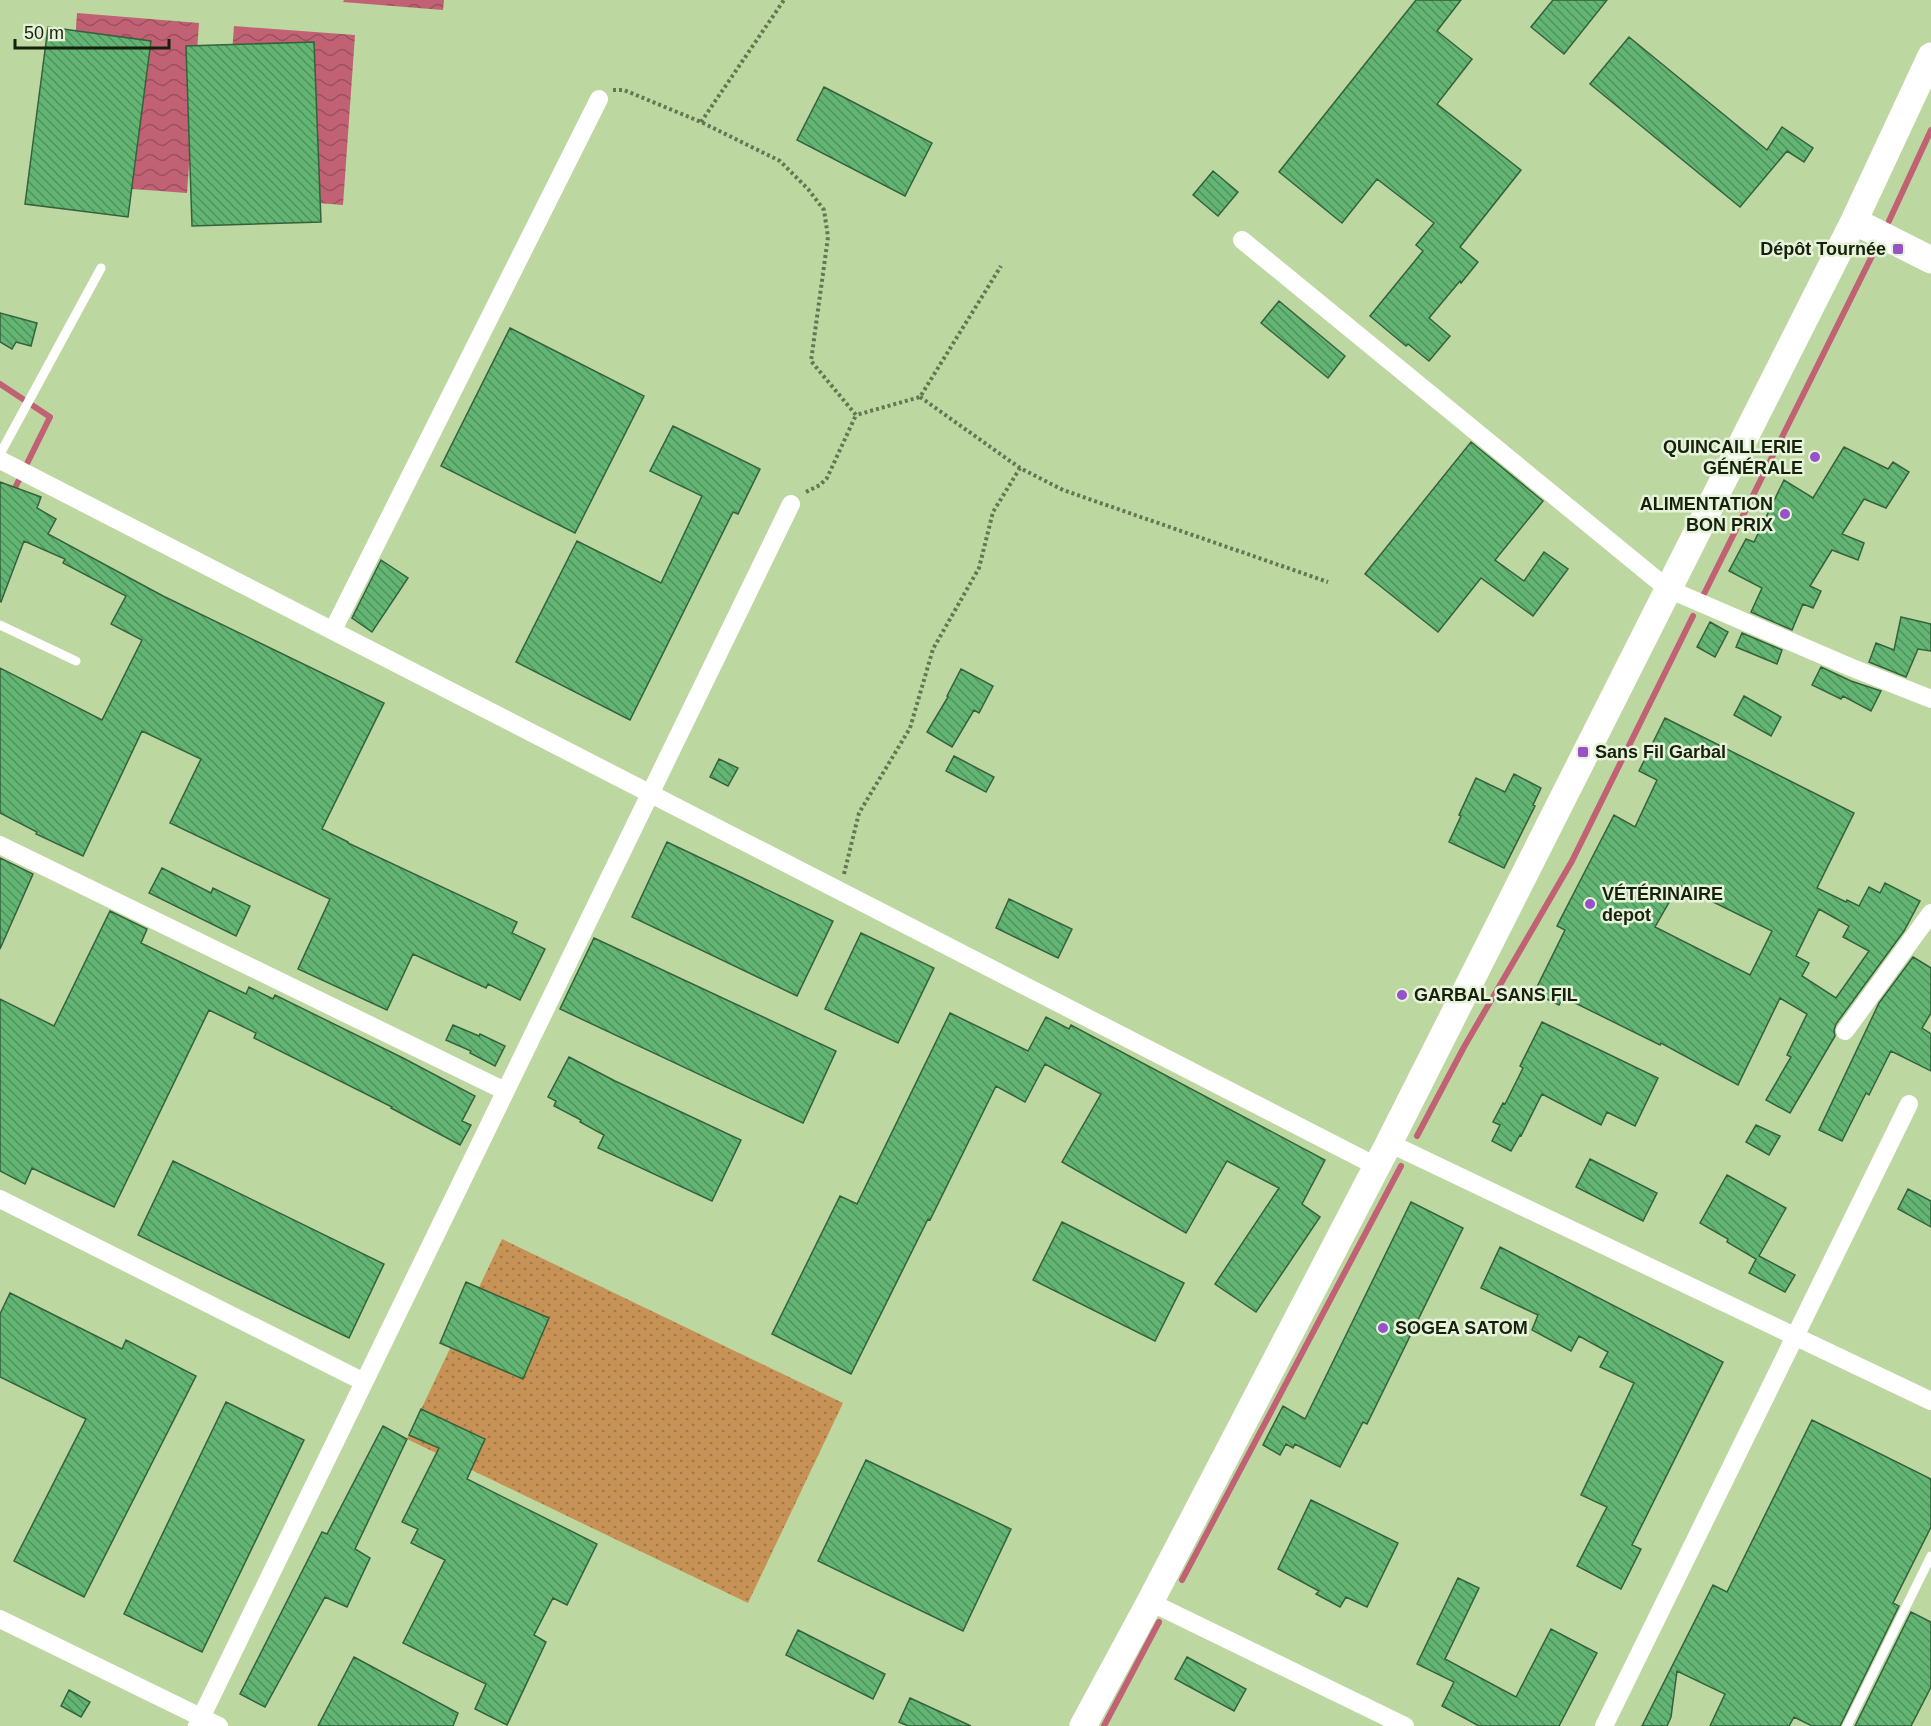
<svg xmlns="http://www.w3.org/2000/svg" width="1931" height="1726" font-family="Helvetica,sans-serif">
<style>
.grass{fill:url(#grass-dots)}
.water{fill:url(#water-waves)}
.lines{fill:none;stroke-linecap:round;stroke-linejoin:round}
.stream{stroke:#c16174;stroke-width:6}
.building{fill:url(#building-back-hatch);stroke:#35623d;stroke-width:1.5;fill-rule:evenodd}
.path{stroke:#657652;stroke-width:4;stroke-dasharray:3 3;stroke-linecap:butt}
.lane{stroke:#fff;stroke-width:9}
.street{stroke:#fff;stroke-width:18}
.secondary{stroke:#fff;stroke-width:27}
.poi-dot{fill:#9652c6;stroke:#e5f3d8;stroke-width:2}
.labels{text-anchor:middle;stroke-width:5;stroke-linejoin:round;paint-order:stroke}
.poi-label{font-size:18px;font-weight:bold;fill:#17200c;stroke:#e5f3d8;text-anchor:start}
</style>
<defs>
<pattern id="grass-dots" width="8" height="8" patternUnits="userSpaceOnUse" patternTransform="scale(1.5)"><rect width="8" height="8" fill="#c79255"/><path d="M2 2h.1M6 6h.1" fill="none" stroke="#a17745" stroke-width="1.8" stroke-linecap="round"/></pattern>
<pattern id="water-waves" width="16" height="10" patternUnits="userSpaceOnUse" patternTransform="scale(1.5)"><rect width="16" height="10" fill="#c16174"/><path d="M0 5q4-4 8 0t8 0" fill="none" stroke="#9c505e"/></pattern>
<pattern id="building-back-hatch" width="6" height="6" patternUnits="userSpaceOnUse" patternTransform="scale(1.5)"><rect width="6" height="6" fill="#63b573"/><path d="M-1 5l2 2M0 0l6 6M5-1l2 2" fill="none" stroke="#51935d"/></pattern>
</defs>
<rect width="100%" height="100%" fill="#bdd7a1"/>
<path class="grass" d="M 502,1239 L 843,1403 L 748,1603 L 407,1439 Z"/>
<path class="water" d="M 344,0 L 444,0 L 443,10 L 343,2 Z
M 77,13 L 199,23 L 187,193 L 65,184 Z
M 234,26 L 355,35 L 343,205 L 222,195 Z"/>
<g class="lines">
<path class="stream" d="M 1889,221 L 1931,130
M 0,384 L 50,417 L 12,494
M 1704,594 L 1875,250
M 1417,1136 L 1464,1047 L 1572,861 L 1693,616
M 1182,1580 L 1401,1166
M 1104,1726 L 1159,1622"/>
</g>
<path class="building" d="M 1416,0 L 1461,0 L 1437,31 L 1472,59 L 1437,104 L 1521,170 L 1460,247 L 1478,262 L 1461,283 L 1460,281 L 1429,318 L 1450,336 L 1429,361 L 1408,344 L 1406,346 L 1370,316 L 1423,251 L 1416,245 L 1434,223 L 1377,179 L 1342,223 L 1279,172 Z
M 1553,0 L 1607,0 L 1564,54 L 1531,27 Z
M 48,27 L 151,41 L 128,217 L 25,204 Z
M 1629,37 L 1767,150 L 1782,127 L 1813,148 L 1804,162 L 1787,151 L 1740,207 L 1590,84 Z
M 314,42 L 321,222 L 192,226 L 186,46 Z
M 824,87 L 932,143 L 905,196 L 797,140 Z
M 1213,171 L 1238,192 L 1218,216 L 1193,195 Z
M 1279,301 L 1345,356 L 1328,378 L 1261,323 Z
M 0,313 L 37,323 L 31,346 L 16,342 L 12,349 L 0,342 Z
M 510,328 L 644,396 L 575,533 L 441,466 Z
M 673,426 L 760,469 L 738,514 L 733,512 L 630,720 L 516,662 L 577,541 L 661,583 L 702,496 L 650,471 Z
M 1471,442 L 1543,501 L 1495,560 L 1524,581 L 1544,552 L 1568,569 L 1533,616 L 1481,578 L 1438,632 L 1365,574 Z
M 1844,447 L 1888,469 L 1893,462 L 1909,472 L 1886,508 L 1864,499 L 1842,534 L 1864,543 L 1858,560 L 1832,550 L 1810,586 L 1821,591 L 1813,608 L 1803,604 L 1792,630 L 1751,612 L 1762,588 L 1729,571 L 1746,539 L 1754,542 L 1784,480 L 1813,498 Z
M 0,482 L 41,497 L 37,508 L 56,519 L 48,534 L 163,596 L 384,703 L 322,829 L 348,842 L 348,843 L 517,922 L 512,933 L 545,949 L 520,1000 L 488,984 L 486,988 L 413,954 L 387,1010 L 298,969 L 330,899 L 170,823 L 201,759 L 142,731 L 83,856 L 36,834 L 37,832 L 0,813 L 0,668 L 102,720 L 142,640 L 111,624 L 126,596 L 63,563 L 65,559 L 24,541 L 1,602 L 0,601 Z
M 381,560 L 408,578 L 372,632 L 352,618 Z
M 1901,617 L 1931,624 L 1931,651 L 1918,649 L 1906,677 L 1869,662 L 1876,643 L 1894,650 Z
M 1710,622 L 1728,632 L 1715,657 L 1697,647 Z
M 1742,633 L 1782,650 L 1777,664 L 1736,647 Z
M 1821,667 L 1851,681 L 1881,691 L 1871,711 L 1843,696 L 1841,699 L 1812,685 Z
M 961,669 L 993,686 L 979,713 L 974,710 L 952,747 L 927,732 L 948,697 L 947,696 Z
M 1744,696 L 1781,717 L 1771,736 L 1734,715 Z
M 1665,718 L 1854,813 L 1817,888 L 1846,902 L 1847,900 L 1859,906 L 1869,887 L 1880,893 L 1885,883 L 1920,901 L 1904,931 L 1836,1024 L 1834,1030 L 1835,1036 L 1790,1113 L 1766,1100 L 1791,1057 L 1787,1055 L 1807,1014 L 1780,998 L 1738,1085 L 1661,1043 L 1660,1045 L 1563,997 L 1559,1005 L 1534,993 L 1565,930 L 1557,926 L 1614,815 L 1635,827 L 1657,780 L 1639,771 ZM 1679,885 L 1772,931 L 1750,975 L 1655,927 ZM 1819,909 L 1849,926 L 1843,937 L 1869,951 L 1836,998 L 1802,976 L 1809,963 L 1796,956 Z
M 954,756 L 994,777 L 986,792 L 946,771 Z
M 719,759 L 738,768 L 728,786 L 710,777 Z
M 1514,774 L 1541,788 L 1533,805 L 1535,806 L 1504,868 L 1449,842 L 1461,816 L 1459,815 L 1476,778 L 1505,792 Z
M 667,842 L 833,921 L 797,996 L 632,917 Z
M 0,858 L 33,874 L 0,949 Z
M 162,868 L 211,893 L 213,888 L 250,906 L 236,936 L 149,893 Z
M 1009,899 L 1072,929 L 1058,958 L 996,928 Z
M 110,911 L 147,929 L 141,943 L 246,994 L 249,987 L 273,999 L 275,995 L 403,1058 L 475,1096 L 462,1121 L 471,1125 L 460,1145 L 391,1108 L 392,1107 L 254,1038 L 256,1033 L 209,1010 L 114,1207 L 32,1168 L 25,1184 L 0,1171 L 0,999 L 54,1026 Z
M 861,933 L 934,968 L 898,1043 L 825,1009 Z
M 594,938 L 836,1051 L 803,1123 L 560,1009 Z
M 1913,957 L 1931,968 L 1931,1013 L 1922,1028 L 1931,1034 L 1931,1071 L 1891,1051 L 1869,1095 L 1866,1093 L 1842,1141 L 1819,1130 L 1879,1003 Z
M 950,1013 L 1028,1051 L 1046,1017 L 1069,1029 L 1071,1025 L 1325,1160 L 1302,1204 L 1320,1217 L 1256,1312 L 1215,1284 L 1279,1188 L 1227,1161 L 1186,1233 L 1062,1162 L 1101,1094 L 1045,1064 L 1025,1102 L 996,1086 L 930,1220 L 928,1219 L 851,1374 L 772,1334 L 840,1196 L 857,1204 Z
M 1542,1022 L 1658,1078 L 1635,1126 L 1607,1112 L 1601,1125 L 1542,1094 L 1521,1136 L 1520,1135 L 1511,1151 L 1492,1141 L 1500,1125 L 1493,1122 L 1503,1103 L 1505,1104 L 1523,1068 L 1520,1066 Z
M 453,1025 L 479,1036 L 480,1034 L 505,1046 L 495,1066 L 470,1053 L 471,1051 L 446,1040 Z
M 569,1057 L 615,1081 L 741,1140 L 712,1201 L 598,1148 L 604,1135 L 580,1122 L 581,1120 L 554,1106 L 556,1101 L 548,1097 Z
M 1756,1125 L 1780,1136 L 1769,1155 L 1746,1142 Z
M 1590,1159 L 1657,1193 L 1643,1221 L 1576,1187 Z
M 173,1161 L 384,1264 L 349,1338 L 138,1235 Z
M 1727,1175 L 1786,1208 L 1759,1256 L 1795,1275 L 1785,1292 L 1749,1273 L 1756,1259 L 1727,1242 L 1728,1239 L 1700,1223 Z
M 1908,1189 L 1931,1201 L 1931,1227 L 1898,1209 Z
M 1411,1202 L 1463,1228 L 1367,1424 L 1363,1422 L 1340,1467 L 1295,1444 L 1293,1448 L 1286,1444 L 1280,1455 L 1263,1445 L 1283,1406 L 1305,1419 Z
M 1062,1222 L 1184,1283 L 1155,1341 L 1033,1280 Z
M 1500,1247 L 1723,1362 L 1632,1545 L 1641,1549 L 1621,1589 L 1577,1566 L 1607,1507 L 1581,1495 L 1634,1383 L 1600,1367 L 1608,1352 L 1579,1336 L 1571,1351 L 1532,1330 L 1538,1315 L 1481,1288 Z
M 466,1282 L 549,1318 L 523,1379 L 440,1343 Z
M 10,1293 L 122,1349 L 126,1340 L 196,1376 L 84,1597 L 14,1561 L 86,1419 L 0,1377 L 0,1314 Z
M 226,1402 L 304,1440 L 202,1652 L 124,1614 Z
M 421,1409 L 485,1439 L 467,1479 L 597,1544 L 567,1605 L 553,1598 L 534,1635 L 546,1642 L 507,1725 L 475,1709 L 486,1684 L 403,1643 L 445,1560 L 411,1543 L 418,1529 L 402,1522 L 439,1448 L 409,1435 Z
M 1812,1420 L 1931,1479 L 1931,1527 L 1893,1603 L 1899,1606 L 1840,1726 L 1812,1726 L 1794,1717 L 1789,1726 L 1710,1726 L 1725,1694 L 1677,1671 L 1671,1717 L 1667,1726 L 1642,1726 L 1713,1585 L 1727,1592 Z
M 383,1426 L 407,1439 L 355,1549 L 370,1558 L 347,1607 L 325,1597 L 265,1707 L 240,1694 L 322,1532 L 327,1534 Z
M 866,1460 L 1011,1529 L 963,1631 L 818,1561 Z
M 1311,1500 L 1398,1543 L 1367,1607 L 1346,1597 L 1340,1607 L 1316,1594 L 1319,1591 L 1278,1569 Z
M 1458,1578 L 1479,1588 L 1445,1659 L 1516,1697 L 1551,1629 L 1597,1653 L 1559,1726 L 1479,1726 L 1442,1706 L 1454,1682 L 1417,1664 Z
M 1911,1612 L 1931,1622 L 1931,1687 L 1911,1726 L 1855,1726 Z
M 798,1630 L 885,1674 L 873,1699 L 786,1655 Z
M 354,1657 L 458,1713 L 453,1726 L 318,1726 Z
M 1187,1657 L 1246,1689 L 1234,1711 L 1175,1679 Z
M 69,1690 L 90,1702 L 81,1717 L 61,1706 Z
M 910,1698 L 971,1726 L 908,1726 L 899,1722 Z"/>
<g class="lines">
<path class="path" d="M 613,90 L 624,90 L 701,122 L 780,161 L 808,189 L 824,210 L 828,237 L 811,361 L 856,415 L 920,397 L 1001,266
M 701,122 L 784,0
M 920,397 L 1020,468
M 806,492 L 820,485 L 827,478 L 856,415
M 844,874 L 859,813 L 910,728 L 933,649 L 979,568 L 993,512 L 1020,468 L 1063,490 L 1328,582"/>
<path class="lane" d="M 0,454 L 101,268
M 0,625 L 76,661
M 1847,1726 L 1931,1556"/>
<path class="street" d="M 1242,240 L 1668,589 L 1850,667 L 1931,699
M 0,460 L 1376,1166
M 333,630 L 599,99
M 0,845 L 505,1091
M 1845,1031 L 1931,913
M 1389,1143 L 1931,1401
M 0,1199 L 364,1382
M 1150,1602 L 1405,1726
M 0,1619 L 219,1726
M 197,1726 L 791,504
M 1604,1726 L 1909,1104"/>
<path class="secondary" d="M 1854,221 L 1931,260
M 1083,1726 L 1150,1602 L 1389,1143 L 1854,221 L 1931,56"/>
</g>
<g class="poi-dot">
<rect x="1892" y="243" width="12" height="12" rx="3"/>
<circle cx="1815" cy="457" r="6"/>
<circle cx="1785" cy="514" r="6"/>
<rect x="1577" y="746" width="12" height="12" rx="3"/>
<circle cx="1590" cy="904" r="6"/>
<circle cx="1402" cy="995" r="6"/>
<circle cx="1383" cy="1328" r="6"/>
</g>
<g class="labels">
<g class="poi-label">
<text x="1886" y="255" text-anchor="end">Dépôt Tournée</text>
<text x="1803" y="453" text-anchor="end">QUINCAILLERIE<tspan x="1803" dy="21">GÉNÉRALE</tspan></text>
<text x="1773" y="510" text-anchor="end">ALIMENTATION<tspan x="1773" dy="21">BON PRIX</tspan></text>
<text x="1595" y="758">Sans Fil Garbal</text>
<text x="1602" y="900">VÉTÉRINAIRE<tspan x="1602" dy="21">depot</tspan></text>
<text x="1414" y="1001">GARBAL SANS FIL</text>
<text x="1395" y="1334">SOGEA SATOM</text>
</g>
</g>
<path d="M15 39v9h154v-9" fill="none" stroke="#17200c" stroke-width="3"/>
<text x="24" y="39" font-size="18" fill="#17200c" stroke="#e5f3d8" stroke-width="4.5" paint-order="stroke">50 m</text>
</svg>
